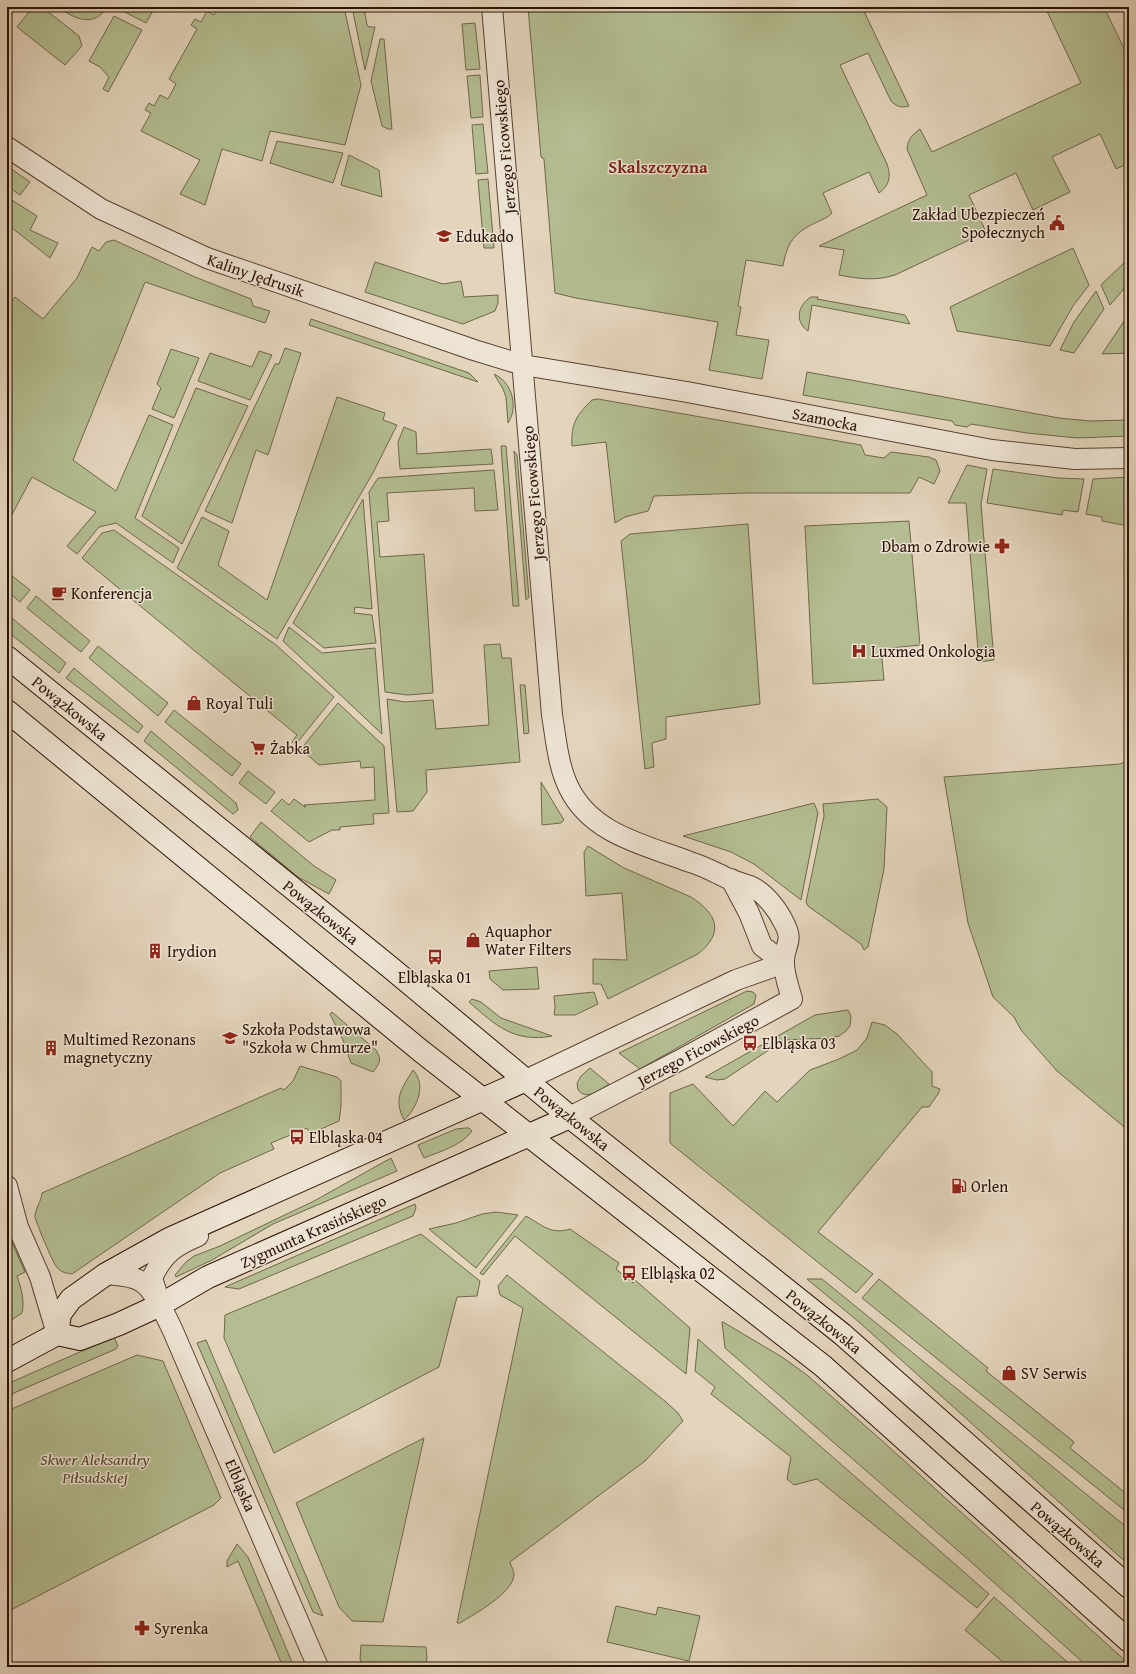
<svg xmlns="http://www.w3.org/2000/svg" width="1136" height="1674" font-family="'Gentium Book Plus',serif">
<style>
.green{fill:#b3bd91;stroke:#6f674a}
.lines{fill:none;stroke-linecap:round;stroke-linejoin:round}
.street-casing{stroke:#594231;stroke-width:22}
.secondary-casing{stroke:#2b1103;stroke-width:24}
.street{stroke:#ede3d3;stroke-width:20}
.secondary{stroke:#ede3d3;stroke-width:22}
.labels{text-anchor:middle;stroke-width:3;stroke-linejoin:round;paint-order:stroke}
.street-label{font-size:16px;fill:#2b1103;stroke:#ede3d3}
.poi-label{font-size:16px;fill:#2b1103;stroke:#ede3d3;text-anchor:start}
.park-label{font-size:16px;font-style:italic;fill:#54452e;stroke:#ede3d3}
.neighbourhood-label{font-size:17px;font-weight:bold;fill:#7a1f14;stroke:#ede3d3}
</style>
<rect width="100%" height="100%" fill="#e3d4bc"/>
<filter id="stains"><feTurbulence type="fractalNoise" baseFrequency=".005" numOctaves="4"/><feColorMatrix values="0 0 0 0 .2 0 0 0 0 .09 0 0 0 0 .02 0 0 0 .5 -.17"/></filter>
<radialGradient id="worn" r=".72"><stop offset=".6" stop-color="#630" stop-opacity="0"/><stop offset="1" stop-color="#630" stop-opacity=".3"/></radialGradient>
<path class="green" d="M 33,7 L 42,7 L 79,36 L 82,46 L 65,65 L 17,27 Z
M 59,7 L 107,7 C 95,28 73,19 59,7 Z
M 125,7 L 155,7 L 146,23 L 123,11 Z
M 218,7 L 344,7 L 361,85 L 345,145 L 270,131 L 262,161 L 222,149 L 205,205 L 180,194 L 200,160 L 141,131 L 151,113 L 145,110 L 149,103 L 154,106 L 160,95 L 168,99 L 176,84 L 169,79 L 197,29 L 191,25 L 195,19 L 201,22 L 207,11 L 214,15 Z
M 352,7 L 364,7 L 367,25 L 369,27 L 375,27 L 365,70 Z
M 528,7 L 862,7 L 909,106 C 901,108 897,107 891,101 L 868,53 L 840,65 L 887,164 C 891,176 890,185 879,193 L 869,172 L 823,193 L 832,213 C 828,218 821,220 815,223 C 794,233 787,243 783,266 L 746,260 L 738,306 L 741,307 L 736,335 L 769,340 L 762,379 L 709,370 L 718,322 L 576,298 L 555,293 L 544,159 L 541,157 Z
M 1045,7 L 1104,7 L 1129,59 L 1129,163 L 1116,169 L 1100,134 L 1052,157 L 1070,192 L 1033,210 L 1016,173 L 969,195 L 986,232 L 895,275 C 876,281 859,279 839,275 L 844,250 L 819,246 L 927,195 L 907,149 C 908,139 912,135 920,129 L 932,152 L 1081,83 Z
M 114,16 L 142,30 L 108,92 L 103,89 L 109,77 L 100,67 L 89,61 Z
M 475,23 L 480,69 L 466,70 L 462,24 Z
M 380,39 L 384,39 L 392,129 L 388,129 L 382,126 L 371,81 Z
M 480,75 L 483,117 L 471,118 L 467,76 Z
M 483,124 L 488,173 L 476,174 L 472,125 Z
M 277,141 L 343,153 L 333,183 L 270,163 Z
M 349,155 L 379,170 L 382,197 L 341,185 Z
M 7,166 L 30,182 L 20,195 L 7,186 Z
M 488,179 L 494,248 L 484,248 L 478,180 Z
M 7,197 L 37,216 L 30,230 L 58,243 L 50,258 L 7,224 Z
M 114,240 L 195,277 L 251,299 L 253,306 L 270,311 L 265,323 L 145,282 L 73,460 L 116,491 L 149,415 L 173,425 L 135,518 L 179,548 L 173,563 L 116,523 L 99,527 L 77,554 L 67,546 L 96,512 L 32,477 L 7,524 L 7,307 L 15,297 L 43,319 L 77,278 L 92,247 L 99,251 L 106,242 Z
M 1073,248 L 1089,285 L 1073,306 L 1050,346 L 957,331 L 950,307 Z
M 1129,258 L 1129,283 L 1110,305 L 1101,285 Z
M 375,262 L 443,284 L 461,281 L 464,297 L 498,295 L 498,303 L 495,311 L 463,324 L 365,292 Z
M 1096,291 L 1104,309 L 1074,353 L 1060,350 L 1074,322 Z
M 811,297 L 818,297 L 817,299 L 905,315 L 910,324 L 812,305 L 808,331 C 794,321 798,305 811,297 Z
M 1129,314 L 1129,353 L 1102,354 Z
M 311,319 L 469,373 L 478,382 L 309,325 Z
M 285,348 L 301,353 L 268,455 L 256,450 L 232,523 L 205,511 L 275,364 L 279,364 Z
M 171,349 L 199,358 L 174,418 L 152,409 L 161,388 L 157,384 Z
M 259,351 L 272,355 L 250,400 L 198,381 L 210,353 L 252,367 Z
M 807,372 L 1059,418 L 1090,421 L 1129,420 L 1129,436 L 1077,438 L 1027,433 L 971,424 L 967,427 L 955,425 L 952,421 L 803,395 Z
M 494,374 C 512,382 519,407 508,423 L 506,397 L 503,389 Z
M 196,388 L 248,406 L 182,544 L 142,516 Z
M 337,397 L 385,413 L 383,420 L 397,425 L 374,471 L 277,639 L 177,568 L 202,517 L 229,531 L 218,565 L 267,600 Z
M 598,399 L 861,445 L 865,455 L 884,458 L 891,452 L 929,457 L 936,460 L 940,471 L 934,484 L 919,477 L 910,493 L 745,493 L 654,496 L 648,511 L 625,517 L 615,523 L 606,442 L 572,446 C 571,423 576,416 592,400 Z
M 404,427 L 416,432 L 417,454 L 491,449 L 493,464 L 400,469 L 398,442 Z
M 501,446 L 506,446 L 519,606 L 513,606 Z
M 514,451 L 517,455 L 529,597 L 526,600 Z
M 967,465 L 987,469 L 981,504 L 994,660 L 979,662 L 966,503 L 948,503 Z
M 993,469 L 1058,478 L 1084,479 L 1078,512 L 1063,510 L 1062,515 L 987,503 Z
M 494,470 L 498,510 L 475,511 L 474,488 L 387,493 L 389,521 L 377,522 L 380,557 L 424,554 L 433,693 L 407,695 L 385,692 L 369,492 L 378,478 Z
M 1129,477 L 1129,526 L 1102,521 L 1102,517 L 1086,514 L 1093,479 Z
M 363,499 L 372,609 L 355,607 L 354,613 L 372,615 L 376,643 L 324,648 L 293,623 Z
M 909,521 L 920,645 L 881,649 L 884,680 L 813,684 L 805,526 Z
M 748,524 L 760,704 L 666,717 L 666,739 L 652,743 L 654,767 L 645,769 L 621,541 L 630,534 Z
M 114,530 L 276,645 L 334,697 L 296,744 L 292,742 L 297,735 L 82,558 L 102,533 Z
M 7,572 L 30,590 L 20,602 L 7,591 Z
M 36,596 L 90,641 L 81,652 L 27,608 Z
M 7,614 L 66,663 L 59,673 L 7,631 Z
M 289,627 L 322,653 L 375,648 L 382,734 L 283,641 Z
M 500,644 L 502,658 L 511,658 L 520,762 L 426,770 L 427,792 L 413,811 L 397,812 L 387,699 L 405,702 L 433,700 L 436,729 L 489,725 L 484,645 Z
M 98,646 L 168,703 L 158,716 L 89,658 Z
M 74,668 L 143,726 L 138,733 L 66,678 Z
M 520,685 L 525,685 L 529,733 L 524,734 Z
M 338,703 L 384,746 L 389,813 L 373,814 L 374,824 L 340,827 L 340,830 L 332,830 L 309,842 L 271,811 L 282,799 L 289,805 L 294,799 L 305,807 L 306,807 L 304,805 L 375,800 L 374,767 L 361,768 L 360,761 L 319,765 L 301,749 Z
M 174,710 L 241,764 L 232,776 L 165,722 Z
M 151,731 L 236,803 L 238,810 L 233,814 L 144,741 Z
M 1129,760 L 1129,1131 L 1057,1071 L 1021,1030 L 1014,1017 L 993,997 L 968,923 L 944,777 L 1120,764 Z
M 248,771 L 275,792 L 266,804 L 239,783 Z
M 541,782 L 564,820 L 561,823 L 542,825 Z
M 878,799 L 887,807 L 884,869 L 868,947 L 864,950 L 861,944 L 808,906 L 806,902 L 824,816 L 823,804 Z
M 814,803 L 818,813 L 801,900 L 754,864 L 731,852 L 683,836 Z
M 261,822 L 314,866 L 336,880 L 329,894 L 298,877 L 250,837 Z
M 588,846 L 624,868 L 691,897 C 717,914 725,932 698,954 L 608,999 L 601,984 L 593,984 L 593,959 L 627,960 L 622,893 L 586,896 L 584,852 Z
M 537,967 L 539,989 L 503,990 L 490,979 L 489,971 Z
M 747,991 L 753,992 L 756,995 L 754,1004 L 640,1069 L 619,1053 Z
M 594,992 L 598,1004 L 575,1015 L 554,1015 L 555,1007 L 554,996 Z
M 472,999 L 481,1002 L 501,1018 L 552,1036 C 514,1043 495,1025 469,1002 Z
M 848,1010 L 851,1016 L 850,1026 L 846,1031 L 839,1036 L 831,1038 L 784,1040 L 725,1079 L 717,1080 L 705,1077 L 815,1015 Z
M 332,1012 L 376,1050 C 382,1060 380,1063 373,1072 L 351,1063 L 343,1040 L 330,1014 Z
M 872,1022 L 885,1025 L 897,1034 L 932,1072 L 932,1086 L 940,1089 L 938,1094 L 929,1107 L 922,1107 L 818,1232 L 873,1274 L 856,1293 L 670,1143 L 670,1093 L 693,1084 L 733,1126 L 765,1091 L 777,1102 L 810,1070 L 839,1059 L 857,1050 L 867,1038 Z
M 300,1066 L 337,1077 L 341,1081 L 341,1107 L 339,1121 L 310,1134 L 307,1128 L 271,1143 L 274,1149 L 220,1173 L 72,1274 C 65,1273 60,1272 56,1266 C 52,1261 36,1222 35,1217 C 35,1209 41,1202 42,1193 L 281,1088 L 284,1090 L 293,1081 Z
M 590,1068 L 609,1084 C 600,1090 587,1101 578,1090 L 577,1083 L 581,1076 Z
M 413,1070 C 427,1085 417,1108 404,1120 C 393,1098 402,1088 413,1070 Z
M 465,1128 L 469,1128 L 472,1131 C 461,1146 441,1151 424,1158 L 418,1145 L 456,1129 Z
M 391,1158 L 397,1171 L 273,1224 L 212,1260 L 176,1277 L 175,1275 L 186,1262 L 194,1256 L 220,1246 L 314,1201 Z
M 415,1204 L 416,1208 L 413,1216 L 239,1289 L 225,1287 Z
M 496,1212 L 518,1215 L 476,1268 L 429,1229 L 456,1223 L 482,1214 Z
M 526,1216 C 542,1225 551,1235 570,1229 L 619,1263 L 616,1269 L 633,1283 L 635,1280 L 690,1328 L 686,1374 L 515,1236 L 483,1275 L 480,1273 Z
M 7,1231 L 25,1272 L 17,1276 C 21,1288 25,1300 22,1313 L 7,1323 Z
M 421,1234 L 480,1281 L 477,1296 L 457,1297 L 439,1367 L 274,1453 L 224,1338 L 225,1315 Z
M 507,1275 L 666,1402 L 678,1413 L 683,1421 L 645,1461 L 510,1562 C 511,1566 514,1571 514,1574 C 514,1593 474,1614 460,1623 L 457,1623 L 523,1308 L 500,1295 L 498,1286 Z
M 807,1279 L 822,1279 L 1129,1529 L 1129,1565 L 859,1322 Z
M 879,1279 L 988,1368 L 986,1371 L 1074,1442 L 1070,1448 L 1129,1496 L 1129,1514 L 862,1298 Z
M 723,1322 L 782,1357 L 807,1375 L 879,1438 L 1129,1664 L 1129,1667 L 1088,1667 L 970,1561 L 725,1348 L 722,1322 Z
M 114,1337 L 118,1346 L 116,1349 L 7,1396 L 7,1384 Z
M 698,1339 L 989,1594 L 977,1608 L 817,1479 L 794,1485 L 787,1479 L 791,1457 L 711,1394 L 715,1387 L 695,1371 Z
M 206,1340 L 323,1616 L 313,1612 L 197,1343 Z
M 137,1355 L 163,1361 L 221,1498 L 214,1505 L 7,1612 L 7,1411 Z
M 424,1438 L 383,1622 L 352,1621 L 339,1607 L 296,1503 Z
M 237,1544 L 248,1557 L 294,1667 L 283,1667 L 238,1561 L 227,1567 L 227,1561 Z
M 994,1597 L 1073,1667 L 1009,1667 L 965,1630 Z
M 616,1606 L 656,1615 L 658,1607 L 700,1616 L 689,1661 L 607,1642 Z
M 361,1645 L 426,1647 L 427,1658 L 425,1667 L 363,1667 L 360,1659 Z"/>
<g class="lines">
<g class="street-casing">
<path id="street" d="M 492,7 L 552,715 C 556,739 558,766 569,788 C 592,835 646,845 690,862 C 704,866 716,873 729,879 C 737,882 745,884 752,887 C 765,893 778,910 784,923 C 795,943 783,945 784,963 C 784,975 789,988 792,999 L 682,1059 L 570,1117
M 7,147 L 101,209 L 207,258 L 474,350 L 523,365 L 687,392 L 992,450 L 1075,459 L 1129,458
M 731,879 L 749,913 L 762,946 L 784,963
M 526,1080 L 736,980 L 784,963
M 7,1186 L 18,1227 L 40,1277 L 57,1334
M 106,1274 C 117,1275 132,1275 142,1282 C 153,1289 167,1318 173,1331 L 318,1667
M 159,1300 L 152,1278 C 163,1254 174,1246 198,1236"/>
</g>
<g class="secondary-casing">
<path id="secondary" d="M 7,657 L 391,968 L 570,1117 L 842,1334 L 1129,1587
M 7,711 L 421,1051 L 823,1366 L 1129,1641
M 57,1334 L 60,1314 L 71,1299 L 106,1274 L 169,1239 L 526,1080
M 7,1361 L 57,1334 L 80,1339 L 119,1324 L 160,1305 L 208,1277 L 570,1117"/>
</g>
<use href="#street" class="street"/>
<use href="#secondary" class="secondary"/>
</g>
<defs>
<g id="civic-bare" transform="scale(1.2)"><path d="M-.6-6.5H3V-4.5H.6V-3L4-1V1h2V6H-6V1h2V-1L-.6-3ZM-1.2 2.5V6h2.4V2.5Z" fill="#8f2418" stroke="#ede3d3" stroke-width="2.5" paint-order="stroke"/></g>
<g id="school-bare" transform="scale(1.2)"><path d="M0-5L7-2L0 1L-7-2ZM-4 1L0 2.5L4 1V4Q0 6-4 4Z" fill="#8f2418" stroke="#ede3d3" stroke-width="2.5" paint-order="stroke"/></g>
<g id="pharmacy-bare" transform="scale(1.2)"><path d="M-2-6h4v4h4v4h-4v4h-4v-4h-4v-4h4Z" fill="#8f2418" stroke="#ede3d3" stroke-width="2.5" paint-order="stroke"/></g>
<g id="cafe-bare" transform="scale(1.2)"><path d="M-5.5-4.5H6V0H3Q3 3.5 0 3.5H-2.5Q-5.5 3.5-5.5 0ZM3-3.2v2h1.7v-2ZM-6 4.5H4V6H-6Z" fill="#8f2418" stroke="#ede3d3" stroke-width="2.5" paint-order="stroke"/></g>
<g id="hospital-bare" transform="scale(1.2)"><path d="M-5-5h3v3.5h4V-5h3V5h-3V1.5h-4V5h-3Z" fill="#8f2418" stroke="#ede3d3" stroke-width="2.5" paint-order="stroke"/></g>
<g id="shop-bare" transform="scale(1.2)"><path d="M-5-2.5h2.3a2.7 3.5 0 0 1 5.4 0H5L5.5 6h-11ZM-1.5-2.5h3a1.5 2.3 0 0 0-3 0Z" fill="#8f2418" stroke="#ede3d3" stroke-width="2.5" paint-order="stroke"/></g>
<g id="supermarket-bare" transform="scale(1.2)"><path d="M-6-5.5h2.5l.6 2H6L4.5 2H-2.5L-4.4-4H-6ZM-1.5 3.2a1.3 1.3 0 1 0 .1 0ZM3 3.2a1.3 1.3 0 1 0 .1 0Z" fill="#8f2418" stroke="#ede3d3" stroke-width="2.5" paint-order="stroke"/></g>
<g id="building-bare" transform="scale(1.2)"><path d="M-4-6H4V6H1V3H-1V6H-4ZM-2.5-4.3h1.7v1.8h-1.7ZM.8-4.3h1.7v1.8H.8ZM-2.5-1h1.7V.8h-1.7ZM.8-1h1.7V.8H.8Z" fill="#8f2418" stroke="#ede3d3" stroke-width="2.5" paint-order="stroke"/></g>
<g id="bus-bare" transform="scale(1.2)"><path d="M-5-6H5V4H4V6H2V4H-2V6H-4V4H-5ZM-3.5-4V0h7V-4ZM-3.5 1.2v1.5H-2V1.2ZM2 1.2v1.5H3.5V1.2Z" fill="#8f2418" stroke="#ede3d3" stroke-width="2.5" paint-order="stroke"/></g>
<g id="fuel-bare" transform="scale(1.2)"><path d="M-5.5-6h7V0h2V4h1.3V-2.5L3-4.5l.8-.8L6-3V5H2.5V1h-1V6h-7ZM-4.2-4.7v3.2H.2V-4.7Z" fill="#8f2418" stroke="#ede3d3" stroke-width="2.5" paint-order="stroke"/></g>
</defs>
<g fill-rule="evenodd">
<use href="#civic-bare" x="1057" y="223"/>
<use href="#school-bare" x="444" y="236"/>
<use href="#pharmacy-bare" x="1002" y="546"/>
<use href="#cafe-bare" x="59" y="593"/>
<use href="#hospital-bare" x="859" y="651"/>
<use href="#shop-bare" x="194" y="703"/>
<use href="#supermarket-bare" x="258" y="748"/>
<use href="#shop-bare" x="473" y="940"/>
<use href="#building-bare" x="155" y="951"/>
<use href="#bus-bare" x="435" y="957"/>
<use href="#school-bare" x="230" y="1038"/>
<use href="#bus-bare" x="750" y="1043"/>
<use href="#building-bare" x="51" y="1048"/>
<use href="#bus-bare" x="297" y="1137"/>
<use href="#fuel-bare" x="959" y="1186"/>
<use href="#bus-bare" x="629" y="1273"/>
<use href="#shop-bare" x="1009" y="1373"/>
<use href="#pharmacy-bare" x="142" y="1628"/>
</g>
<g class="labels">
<g class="street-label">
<text transform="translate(504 147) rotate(-95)" y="6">Jerzego Ficowskiego</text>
<text transform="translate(256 275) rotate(19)" y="6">Kaliny Jędrusik</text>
<text transform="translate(825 419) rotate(11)" y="6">Szamocka</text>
<text transform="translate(533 493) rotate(-95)" y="6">Jerzego Ficowskiego</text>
<text transform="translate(70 708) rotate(39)" y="6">Powązkowska</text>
<text transform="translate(321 912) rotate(39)" y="6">Powązkowska</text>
<text transform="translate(698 1050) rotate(-28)" y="6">Jerzego Ficowskiego</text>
<text transform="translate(572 1118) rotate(39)" y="6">Powązkowska</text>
<text transform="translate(313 1231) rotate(-24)" y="6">Zygmunta Krasińskiego</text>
<text transform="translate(824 1321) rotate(39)" y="6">Powązkowska</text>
<text transform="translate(241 1485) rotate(67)" y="6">Elbląska</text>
<text transform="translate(1068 1534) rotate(41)" y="6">Powązkowska</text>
</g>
<g class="poi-label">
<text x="1045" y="220" text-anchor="end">Zakład Ubezpieczeń<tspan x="1045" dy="18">Społecznych</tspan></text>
<text x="456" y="242">Edukado</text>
<text x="990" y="552" text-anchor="end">Dbam o Zdrowie</text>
<text x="71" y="599">Konferencja</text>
<text x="871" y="657">Luxmed Onkologia</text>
<text x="206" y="709">Royal Tuli</text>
<text x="270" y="754">Żabka</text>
<text x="485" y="937">Aquaphor<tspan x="485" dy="18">Water Filters</tspan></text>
<text x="167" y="957">Irydion</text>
<text x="435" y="983" text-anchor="middle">Elbląska 01</text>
<text x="242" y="1035">Szkoła Podstawowa<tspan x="242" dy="18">"Szkoła w Chmurze"</tspan></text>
<text x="63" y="1045">Multimed Rezonans<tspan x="63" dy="18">magnetyczny</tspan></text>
<text x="762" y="1049">Elbląska 03</text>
<text x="309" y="1143">Elbląska 04</text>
<text x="971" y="1192">Orlen</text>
<text x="641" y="1279">Elbląska 02</text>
<text x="1021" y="1379">SV Serwis</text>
<text x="154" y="1634">Syrenka</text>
</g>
<g class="park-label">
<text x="95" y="1465">Skwer Aleksandry<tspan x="95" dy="18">Piłsudskiej</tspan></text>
</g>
<g class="neighbourhood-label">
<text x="658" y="173">Skalszczyzna</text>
</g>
</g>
<rect width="1136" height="1674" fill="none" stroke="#e3d4bc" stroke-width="24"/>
<rect x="8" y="8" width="1120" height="1658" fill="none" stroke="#2b1103" stroke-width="2"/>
<rect x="12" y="12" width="1112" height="1650" fill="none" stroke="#2b1103"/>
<rect width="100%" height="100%" filter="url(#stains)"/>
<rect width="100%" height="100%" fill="url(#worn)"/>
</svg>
